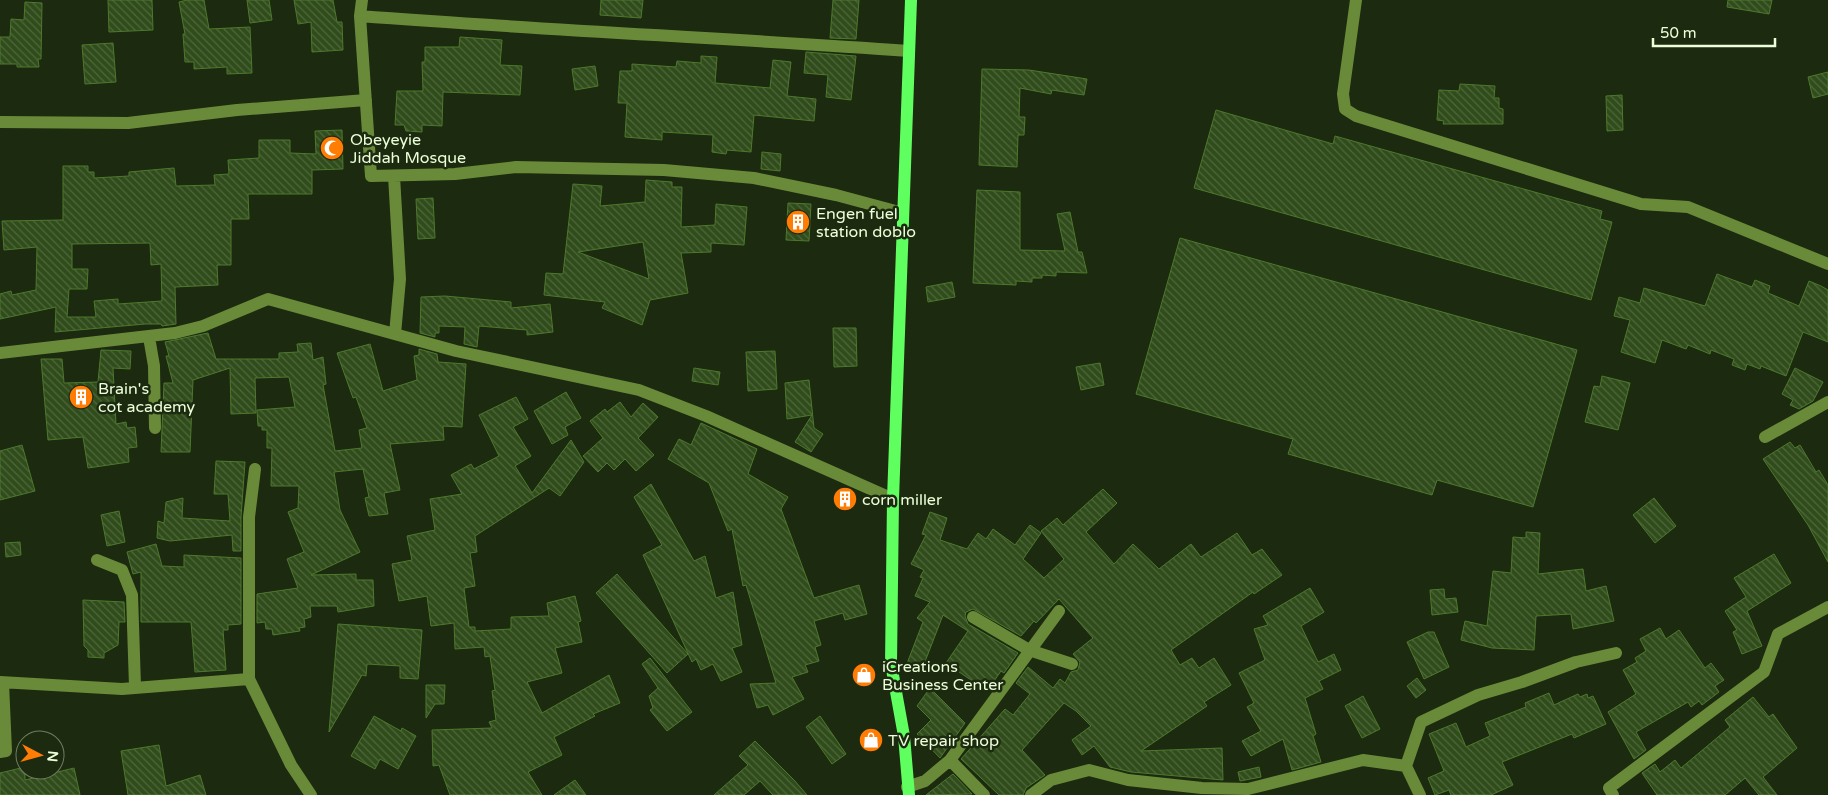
<svg xmlns="http://www.w3.org/2000/svg" width="1828" height="795" font-family="'Varela Round',sans-serif">
<style>
.building{fill:url(#building-back-hatch);stroke:#4d792c;fill-rule:evenodd}
.lines{fill:none;stroke-linecap:round;stroke-linejoin:round}
.minor{stroke:#698b39;stroke-width:12}
.major{stroke:#60ff60;stroke-width:12}
.labels{text-anchor:middle;stroke-width:5;stroke-linejoin:round;paint-order:stroke}
.poi-label{font-size:16px;fill:#ecffd9;stroke:#1c2a10;text-anchor:start}
</style>
<defs>
<pattern id="building-back-hatch" width="6" height="6" patternUnits="userSpaceOnUse" patternTransform="scale(1.25)"><rect width="6" height="6" fill="#304c1b"/><path d="M-1 5l2 2M0 0l6 6M5-1l2 2" fill="none" stroke="#4e673c"/></pattern>
</defs>
<rect width="100%" height="100%" fill="#1c2a10"/>
<path class="building" d="M 108,0 L 152,0 L 153,30 L 109,32 Z
M 187,0 L 204,0 L 209,29 L 250,27 L 252,73 L 227,74 L 227,67 L 194,69 L 194,62 L 185,62 L 183,34 L 185,34 L 179,2 Z
M 247,0 L 269,0 L 272,20 L 250,23 Z
M 294,0 L 333,0 L 337,22 L 342,22 L 343,50 L 312,52 L 311,22 L 298,24 Z
M 601,0 L 643,0 L 641,18 L 600,15 Z
M 833,0 L 859,0 L 856,39 L 830,38 Z
M 1728,0 L 1772,0 L 1769,14 L 1727,7 Z
M 25,2 L 42,3 L 41,59 L 38,59 L 39,67 L 17,67 L 17,64 L 0,64 L 0,37 L 10,37 L 11,19 L 24,20 Z
M 460,37 L 502,40 L 500,65 L 522,66 L 520,95 L 443,92 L 442,126 L 422,125 L 422,132 L 406,131 L 404,125 L 395,125 L 397,91 L 423,91 L 422,62 L 425,62 L 425,47 L 459,47 Z
M 113,43 L 116,82 L 85,84 L 82,45 Z
M 806,52 L 856,56 L 851,100 L 826,97 L 828,75 L 804,73 Z
M 701,56 L 717,57 L 715,83 L 770,88 L 773,60 L 791,62 L 787,96 L 816,99 L 814,121 L 754,115 L 751,152 L 727,150 L 726,154 L 712,152 L 713,135 L 662,132 L 662,140 L 625,137 L 627,103 L 618,103 L 620,71 L 632,71 L 632,64 L 676,67 L 677,61 L 701,63 Z
M 595,66 L 598,86 L 575,90 L 572,69 Z
M 982,69 L 1029,70 L 1087,79 L 1084,95 L 1052,90 L 1051,94 L 1020,88 L 1019,117 L 1025,117 L 1024,135 L 1018,135 L 1017,167 L 979,165 Z
M 1828,72 L 1828,94 L 1813,98 L 1808,77 Z
M 1460,84 L 1495,86 L 1494,98 L 1499,98 L 1499,108 L 1503,109 L 1503,124 L 1443,124 L 1444,121 L 1437,120 L 1439,90 L 1459,91 Z
M 1622,95 L 1623,130 L 1607,131 L 1606,96 Z
M 1216,110 L 1333,144 L 1335,136 L 1602,211 L 1600,219 L 1612,222 L 1591,300 L 1194,188 Z
M 342,130 L 343,169 L 312,170 L 312,194 L 248,194 L 249,219 L 231,219 L 231,265 L 217,265 L 218,285 L 175,287 L 176,324 L 162,326 L 161,324 L 145,324 L 55,332 L 56,307 L 0,319 L 0,294 L 11,291 L 12,295 L 36,290 L 37,247 L 4,250 L 2,221 L 63,220 L 63,166 L 88,166 L 88,172 L 94,172 L 94,178 L 129,176 L 129,172 L 174,168 L 176,186 L 215,185 L 214,175 L 229,174 L 228,160 L 259,158 L 259,140 L 290,140 L 290,153 L 316,154 L 315,131 ZM 150,243 L 151,265 L 161,264 L 162,301 L 118,304 L 118,299 L 94,301 L 96,317 L 67,317 L 69,289 L 87,289 L 88,269 L 72,269 L 72,244 Z
M 762,152 L 781,154 L 780,171 L 761,169 Z
M 646,180 L 672,182 L 672,187 L 682,187 L 681,227 L 715,225 L 716,204 L 747,207 L 744,245 L 711,243 L 711,252 L 681,253 L 688,293 L 650,300 L 642,325 L 602,308 L 605,302 L 544,295 L 546,273 L 563,274 L 573,184 L 602,186 L 600,206 L 645,202 ZM 643,242 L 649,279 L 578,252 Z
M 977,190 L 1020,192 L 1020,250 L 1065,251 L 1057,214 L 1070,212 L 1078,252 L 1082,252 L 1087,273 L 1056,272 L 1056,276 L 1042,275 L 1042,278 L 1032,278 L 1032,282 L 1016,281 L 1016,285 L 973,283 Z
M 433,198 L 435,238 L 418,239 L 416,199 Z
M 788,203 L 811,204 L 809,241 L 786,240 Z
M 1180,238 L 1577,350 L 1533,507 L 1437,480 L 1432,495 L 1288,454 L 1293,439 L 1136,394 Z
M 1717,274 L 1752,287 L 1755,280 L 1770,286 L 1768,293 L 1799,306 L 1809,281 L 1821,286 L 1828,290 L 1828,342 L 1803,332 L 1786,376 L 1761,366 L 1760,369 L 1747,364 L 1745,370 L 1732,365 L 1734,359 L 1711,350 L 1710,354 L 1688,345 L 1686,349 L 1662,340 L 1655,363 L 1621,352 L 1630,320 L 1614,316 L 1619,297 L 1640,303 L 1644,288 L 1705,306 Z
M 952,282 L 955,297 L 928,302 L 926,287 Z
M 445,296 L 511,302 L 511,308 L 550,304 L 553,332 L 527,335 L 527,330 L 479,326 L 477,347 L 464,344 L 465,327 L 439,326 L 439,333 L 435,333 L 435,337 L 420,333 L 421,297 Z
M 833,328 L 856,328 L 857,366 L 834,367 Z
M 208,333 L 216,359 L 279,359 L 279,353 L 298,352 L 297,344 L 311,343 L 313,360 L 323,357 L 326,384 L 323,385 L 335,451 L 362,448 L 359,430 L 367,428 L 356,397 L 353,398 L 337,353 L 370,344 L 383,391 L 417,380 L 414,356 L 419,355 L 419,349 L 437,354 L 438,362 L 466,364 L 462,427 L 443,426 L 444,440 L 390,444 L 400,490 L 384,493 L 388,514 L 369,516 L 365,498 L 369,497 L 363,469 L 334,472 L 340,510 L 360,552 L 311,575 L 356,574 L 356,580 L 373,580 L 374,606 L 338,612 L 337,606 L 310,606 L 311,617 L 304,619 L 305,627 L 299,628 L 300,631 L 273,635 L 272,629 L 266,629 L 265,622 L 257,623 L 257,594 L 298,588 L 287,559 L 304,552 L 288,512 L 298,508 L 299,486 L 271,486 L 272,448 L 267,448 L 267,430 L 262,430 L 262,426 L 258,426 L 257,410 L 295,407 L 289,377 L 255,378 L 256,413 L 231,414 L 230,368 L 193,380 L 190,452 L 161,452 L 164,383 L 173,383 L 166,356 L 169,356 L 165,342 Z
M 101,350 L 131,351 L 130,369 L 113,368 L 116,424 L 126,422 L 127,428 L 135,427 L 137,447 L 128,448 L 129,462 L 88,468 L 83,437 L 48,440 L 41,359 L 62,359 L 64,383 L 98,382 Z
M 775,351 L 777,389 L 748,391 L 746,352 Z
M 1100,363 L 1104,385 L 1081,390 L 1076,367 Z
M 694,368 L 720,372 L 718,385 L 692,381 Z
M 1795,368 L 1823,382 L 1813,401 L 1799,409 L 1790,405 L 1793,400 L 1782,394 Z
M 1602,376 L 1630,383 L 1618,430 L 1585,422 L 1594,386 L 1600,387 Z
M 809,380 L 814,428 L 823,434 L 811,452 L 795,442 L 812,415 L 787,419 L 785,383 Z
M 566,392 L 581,418 L 565,427 L 568,435 L 552,444 L 534,411 Z
M 516,397 L 528,419 L 513,427 L 531,456 L 515,466 L 532,493 L 571,440 L 584,462 L 560,496 L 549,488 L 475,536 L 477,552 L 470,553 L 475,586 L 464,588 L 469,627 L 475,627 L 475,631 L 511,629 L 511,617 L 549,616 L 547,603 L 575,596 L 581,621 L 578,622 L 582,642 L 555,648 L 562,673 L 527,682 L 542,713 L 609,675 L 620,703 L 593,714 L 595,716 L 554,737 L 562,755 L 528,772 L 542,795 L 450,795 L 439,765 L 433,766 L 432,730 L 492,728 L 489,722 L 496,720 L 492,691 L 495,690 L 490,656 L 485,657 L 484,647 L 455,649 L 454,623 L 431,626 L 427,596 L 399,601 L 392,564 L 412,560 L 407,536 L 435,530 L 430,499 L 462,494 L 451,475 L 471,464 L 474,469 L 499,456 L 479,415 Z
M 620,402 L 631,417 L 643,403 L 658,417 L 638,438 L 654,455 L 636,471 L 625,459 L 614,470 L 607,463 L 598,472 L 583,456 L 603,438 L 590,421 L 605,409 L 607,412 Z
M 701,423 L 757,449 L 748,474 L 788,497 L 781,509 L 814,598 L 859,585 L 867,614 L 845,620 L 843,613 L 814,621 L 821,645 L 815,647 L 819,661 L 805,665 L 808,672 L 792,677 L 804,699 L 773,715 L 768,705 L 757,708 L 750,684 L 776,683 L 746,585 L 743,586 L 732,529 L 728,531 L 709,483 L 668,459 L 679,439 L 691,445 Z
M 1790,442 L 1795,448 L 1800,445 L 1816,472 L 1819,470 L 1828,485 L 1828,562 L 1808,525 L 1763,459 Z
M 22,445 L 35,491 L 0,500 L 0,451 Z
M 216,461 L 245,462 L 241,517 L 241,551 L 233,551 L 232,535 L 170,541 L 157,538 L 158,521 L 164,523 L 166,502 L 183,498 L 182,518 L 230,521 L 228,494 L 214,494 Z
M 651,484 L 694,561 L 705,556 L 716,598 L 733,592 L 742,645 L 732,648 L 742,672 L 721,681 L 713,664 L 701,670 L 696,659 L 692,662 L 643,555 L 662,545 L 634,497 Z
M 1103,489 L 1117,503 L 1086,532 L 1114,564 L 1133,544 L 1159,569 L 1191,544 L 1201,557 L 1237,533 L 1252,555 L 1262,549 L 1282,575 L 1254,594 L 1253,592 L 1171,650 L 1180,665 L 1192,658 L 1199,668 L 1214,658 L 1231,685 L 1204,702 L 1207,706 L 1141,751 L 1222,748 L 1223,780 L 1131,772 L 1110,767 L 1094,746 L 1082,755 L 1072,740 L 1091,726 L 1076,711 L 1064,703 L 1022,750 L 1045,775 L 1026,788 L 1023,795 L 999,795 L 961,759 L 1005,709 L 1013,715 L 1030,694 L 1016,683 L 1028,667 L 1053,688 L 1060,679 L 1065,683 L 1071,672 L 1078,670 L 1080,662 L 1073,654 L 1093,638 L 1059,599 L 1036,623 L 1034,621 L 1021,636 L 973,609 L 966,612 L 965,616 L 968,624 L 1018,653 L 1004,673 L 1001,671 L 987,691 L 946,663 L 968,631 L 943,615 L 921,672 L 906,666 L 923,622 L 917,618 L 930,602 L 915,596 L 923,578 L 920,577 L 924,570 L 911,564 L 926,535 L 922,534 L 930,512 L 947,518 L 940,540 L 967,549 L 978,533 L 986,539 L 993,529 L 1015,545 L 1030,525 L 1041,533 L 1023,559 L 1044,578 L 1064,559 L 1041,531 L 1057,518 L 1063,525 Z
M 1654,498 L 1676,526 L 1655,543 L 1633,515 Z
M 119,511 L 125,542 L 107,546 L 101,515 Z
M 1526,532 L 1540,533 L 1538,574 L 1583,569 L 1586,591 L 1606,586 L 1614,621 L 1573,629 L 1571,614 L 1536,616 L 1534,650 L 1492,648 L 1461,640 L 1465,621 L 1487,626 L 1493,571 L 1511,573 L 1513,537 L 1526,538 Z
M 20,542 L 21,555 L 6,557 L 5,543 Z
M 156,544 L 162,566 L 184,567 L 184,555 L 241,558 L 241,624 L 228,625 L 228,630 L 223,630 L 226,670 L 195,672 L 191,622 L 141,622 L 141,572 L 133,574 L 127,552 Z
M 1774,554 L 1791,583 L 1747,611 L 1762,646 L 1742,654 L 1733,632 L 1737,630 L 1725,611 L 1746,597 L 1734,578 Z
M 617,574 L 688,654 L 667,673 L 596,593 Z
M 1310,588 L 1324,612 L 1301,626 L 1318,662 L 1334,654 L 1341,670 L 1319,681 L 1323,689 L 1305,698 L 1316,734 L 1313,736 L 1321,762 L 1292,770 L 1283,739 L 1251,756 L 1242,741 L 1261,731 L 1247,707 L 1254,703 L 1239,673 L 1265,660 L 1254,629 L 1268,625 L 1263,616 Z
M 1444,589 L 1445,599 L 1456,598 L 1458,612 L 1432,615 L 1430,590 Z
M 83,600 L 124,602 L 125,622 L 119,622 L 118,645 L 104,653 L 104,658 L 88,657 L 88,650 L 84,646 Z
M 338,624 L 422,630 L 420,657 L 418,679 L 400,678 L 400,666 L 367,664 L 366,676 L 362,675 L 329,732 Z
M 1660,628 L 1666,639 L 1679,630 L 1705,668 L 1711,663 L 1724,680 L 1715,686 L 1719,692 L 1702,705 L 1699,701 L 1691,707 L 1688,702 L 1636,732 L 1646,750 L 1634,759 L 1608,712 L 1636,694 L 1623,670 L 1637,662 L 1635,658 L 1646,651 L 1640,639 Z
M 1428,632 L 1434,632 L 1449,667 L 1424,679 L 1407,642 Z
M 650,658 L 692,712 L 667,731 L 650,710 L 653,708 L 649,696 L 658,688 L 642,664 Z
M 1417,678 L 1426,690 L 1416,698 L 1407,686 Z
M 426,685 L 445,685 L 444,704 L 435,704 L 426,718 Z
M 930,688 L 965,723 L 940,758 L 917,734 L 931,720 L 917,706 Z
M 1549,693 L 1554,705 L 1578,694 L 1580,697 L 1587,694 L 1588,698 L 1593,696 L 1606,724 L 1574,738 L 1572,734 L 1502,762 L 1513,785 L 1491,795 L 1451,795 L 1449,790 L 1435,795 L 1428,778 L 1444,771 L 1429,734 L 1456,723 L 1466,747 L 1490,736 L 1485,723 L 1526,707 L 1525,703 Z
M 1363,696 L 1380,729 L 1362,738 L 1345,706 Z
M 1753,697 L 1769,717 L 1773,714 L 1797,748 L 1763,777 L 1777,795 L 1759,795 L 1745,778 L 1725,795 L 1657,795 L 1642,773 L 1655,764 L 1660,772 L 1675,760 L 1681,768 L 1730,727 L 1725,720 Z
M 374,716 L 401,731 L 402,728 L 416,736 L 398,769 L 380,759 L 375,769 L 351,756 Z
M 820,716 L 846,754 L 832,764 L 806,727 Z
M 755,741 L 794,780 L 807,795 L 773,795 L 760,781 L 744,795 L 714,795 L 748,765 L 739,756 Z
M 159,745 L 166,786 L 200,775 L 206,795 L 128,795 L 121,751 Z
M 25,767 L 25,780 L 74,768 L 80,795 L 0,795 L 0,773 Z
M 1259,767 L 1261,777 L 1240,781 L 1238,772 Z
M 953,774 L 972,794 L 926,795 Z
M 575,780 L 586,795 L 554,795 Z"/>
<g class="lines">
<path class="minor" d="M 362,0 L 360,16 L 371,176 L 455,174 L 516,167 L 664,170 L 754,178 L 836,195 L 903,213
M 1356,0 L 1343,94 L 1345,109 L 1356,116 L 1641,204 L 1688,207 L 1828,264
M 360,16 C 543,30 726,38 909,51
M 0,122 L 128,123 L 237,110 L 366,100
M 394,176 L 400,279 L 395,334
M 149,337 L 154,366 L 155,428
M 0,353 L 175,333 L 203,326 L 268,299 L 456,351 L 639,390 L 706,416 L 893,499
M 1765,437 L 1828,402
M 255,469 L 249,517 L 249,679 L 291,765 L 311,795
M 97,560 L 122,570 L 132,595 L 135,686
M 973,617 L 1029,650 L 1072,664
M 0,682 L 122,689 L 249,679
M 0,752 L 6,751 L 3,683
M 950,760 L 984,795
M 1406,766 L 1420,795
M 907,787 L 925,781 L 950,760 L 1059,611
M 1031,795 L 1051,780 L 1089,770 L 1128,780 L 1202,788 L 1248,789 L 1363,760 L 1406,766 L 1421,722 L 1478,695 L 1522,682 L 1576,662 L 1616,653
M 1613,795 L 1609,788 L 1764,672 L 1778,634 L 1828,607"/>
<path class="major" d="M 909,795 L 904,736 L 891,664 L 893,499 L 911,0"/>
</g>
<defs>
<g id="mosque-disc" transform="scale(1.25)"><circle r="9.5" fill="#ff7c05" stroke="#1c2a10"/><path d="M3.5-4.9A6 6 0 1 0 3.5 4.9A5 5 0 1 1 3.5-4.9Z" fill="#fff"/></g>
<g id="building-disc" transform="scale(1.25)"><circle r="9.5" fill="#ff7c05" stroke="#1c2a10"/><path d="M-4-6H4V6H1V3H-1V6H-4ZM-2.5-4.3h1.7v1.8h-1.7ZM.8-4.3h1.7v1.8H.8ZM-2.5-1h1.7V.8h-1.7ZM.8-1h1.7V.8H.8Z" fill="#fff"/></g>
<g id="shop-disc" transform="scale(1.25)"><circle r="9.5" fill="#ff7c05" stroke="#1c2a10"/><path d="M-5-2.5h2.3a2.7 3.5 0 0 1 5.4 0H5L5.5 6h-11ZM-1.5-2.5h3a1.5 2.3 0 0 0-3 0Z" fill="#fff"/></g>
</defs>
<g fill-rule="evenodd">
<use href="#mosque-disc" x="332" y="148"/>
<use href="#building-disc" x="798" y="222"/>
<use href="#building-disc" x="81" y="397"/>
<use href="#building-disc" x="845" y="499"/>
<use href="#shop-disc" x="864" y="675"/>
<use href="#shop-disc" x="871" y="740"/>
</g>
<g class="labels">
<g class="poi-label">
<text x="350" y="145">Obeyeyie<tspan x="350" dy="18">Jiddah Mosque</tspan></text>
<text x="816" y="219">Engen fuel<tspan x="816" dy="18">station doblo</tspan></text>
<text x="98" y="394">Brain's<tspan x="98" dy="18">cot academy</tspan></text>
<text x="862" y="505">corn miller</text>
<text x="882" y="672">iCreations<tspan x="882" dy="18">Business Center</tspan></text>
<text x="888" y="746">TV repair shop</text>
</g>
</g>
<g transform="translate(40 755) rotate(96)"><circle r="24" fill="#1c2a10" stroke="#6f7f60"/>
<path d="M0-4L9 19L0 12L-9 19Z" fill="#ff7c05"/>
<text y="-8" font-size="14" font-weight="bold" text-anchor="middle" fill="#ecffd9">N</text>
</g>
<path d="M1653 38v8h122v-8" fill="none" stroke="#ecffd9" stroke-width="2.5"/>
<text x="1660" y="38" font-size="15" fill="#ecffd9" stroke="#1c2a10" stroke-width="4" paint-order="stroke">50 m</text>
</svg>
